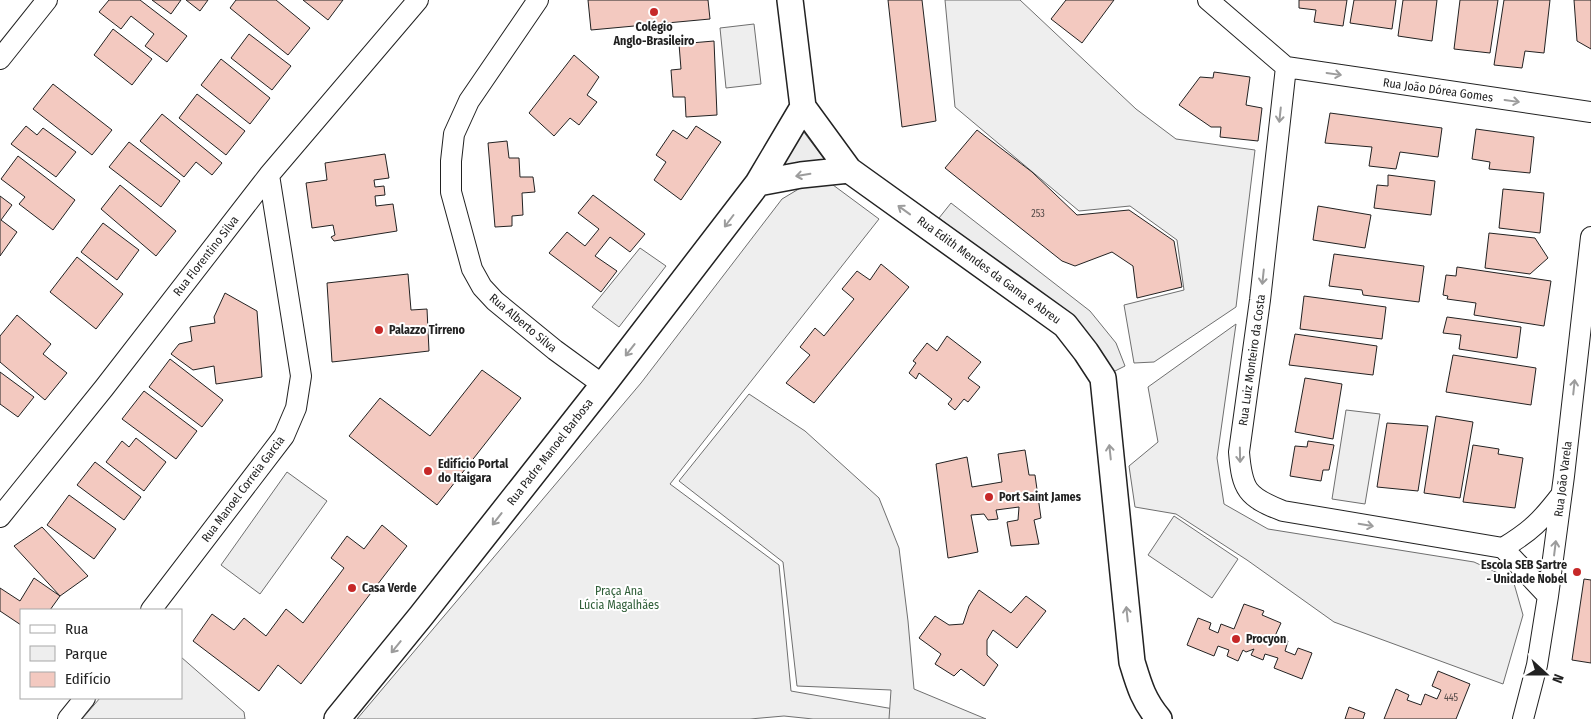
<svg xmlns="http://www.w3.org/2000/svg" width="1591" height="719" font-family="'Fira Sans Condensed',sans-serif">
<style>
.green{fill:#eee;stroke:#6f6f6f}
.parking{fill:#ededed;stroke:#6f6f6f}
.building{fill:#f3c9c0;stroke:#222}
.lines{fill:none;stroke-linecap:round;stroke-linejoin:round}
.minor-casing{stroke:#222;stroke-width:22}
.tertiary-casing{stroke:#222;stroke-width:28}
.minor{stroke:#fff;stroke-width:20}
.tertiary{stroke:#fff;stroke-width:25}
.oneway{stroke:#9c9c9c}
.poi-dot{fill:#c62828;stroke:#fff;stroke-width:2}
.labels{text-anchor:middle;stroke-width:4;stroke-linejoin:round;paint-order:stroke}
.number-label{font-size:10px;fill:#564c4a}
.poi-label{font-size:12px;font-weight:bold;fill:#222;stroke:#fff;text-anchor:start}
.street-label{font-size:12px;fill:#222;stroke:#fff}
.park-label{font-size:12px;fill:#2f5e38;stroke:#fff}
</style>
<rect width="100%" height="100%" fill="#fff"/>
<path class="green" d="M 945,0 L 1020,0 L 1136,109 L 1176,139 L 1255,150 L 1236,307 L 1154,362 L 1134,363 L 1124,305 L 1184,290 L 1177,240 L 1130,206 L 1079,211 L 955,107 Z
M 754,24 L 761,84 L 726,88 L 720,28 Z
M 829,182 L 879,219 L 670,484 L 779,565 L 791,691 L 905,711 L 923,719 L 813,719 L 784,716 L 750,719 L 357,719 L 641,383 L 782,199 L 807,184 Z
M 640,248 L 666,266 L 619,327 L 592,307 Z
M 1236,324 L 1217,458 L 1224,504 L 1268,529 L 1474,562 L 1513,580 L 1523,615 L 1503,684 L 1334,622 L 1247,560 L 1176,514 L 1135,507 L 1129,466 L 1158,442 L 1148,387 Z
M 1346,410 L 1380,414 L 1365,504 L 1332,499 Z
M 287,472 L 327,501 L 260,594 L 221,565 Z
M 1174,516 L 1238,559 L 1212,598 L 1148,555 Z
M 181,657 L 244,712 L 245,719 L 82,719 L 100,698 L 181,698 Z"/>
<path class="parking" d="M 800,127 L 824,159 L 776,169 Z
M 951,203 L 1090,311 L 1116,343 L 1125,366 L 1109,374 L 1093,341 L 1072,322 L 939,218 Z
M 749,394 L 805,431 L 879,498 L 899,548 L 908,621 L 914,689 L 986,719 L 889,719 L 891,690 L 797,686 L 783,562 L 679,481 Z"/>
<path class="building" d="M 109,0 L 140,0 L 187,36 L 167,62 L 145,46 L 154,34 L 131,16 L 121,29 L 99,12 Z
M 152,0 L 181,0 L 171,14 Z
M 186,0 L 208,0 L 200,11 Z
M 236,0 L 276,0 L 310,28 L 288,55 L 230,8 Z
M 303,0 L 343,0 L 328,20 Z
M 588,0 L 708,0 L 710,19 L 591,30 Z
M 888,0 L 922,0 L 936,121 L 902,127 Z
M 1066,0 L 1114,0 L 1082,43 L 1051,19 Z
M 1299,0 L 1347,0 L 1343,26 L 1314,22 L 1316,10 L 1299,8 Z
M 1354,0 L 1396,0 L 1392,29 L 1350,23 Z
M 1403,0 L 1437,0 L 1432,41 L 1398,36 Z
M 1460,0 L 1498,0 L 1490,53 L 1454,49 Z
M 1504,0 L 1550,0 L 1544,53 L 1525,51 L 1522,68 L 1494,65 Z
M 1574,0 L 1591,0 L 1591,49 L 1577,41 Z
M 113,29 L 152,59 L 132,85 L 94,55 Z
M 249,34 L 291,66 L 272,90 L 231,58 Z
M 714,41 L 717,115 L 686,117 L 685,97 L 673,97 L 671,70 L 681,69 L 679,44 Z
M 574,55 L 599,77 L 587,95 L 597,102 L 579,125 L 570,118 L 554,136 L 529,113 Z
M 221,59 L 270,98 L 250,124 L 201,85 Z
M 1214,72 L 1250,77 L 1246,105 L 1262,108 L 1258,141 L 1220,137 L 1221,127 L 1211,127 L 1179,105 L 1200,77 L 1213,78 Z
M 53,84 L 112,130 L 92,155 L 33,109 Z
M 197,94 L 245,131 L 226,155 L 179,118 Z
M 1330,113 L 1442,128 L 1438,157 L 1400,152 L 1396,169 L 1369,166 L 1372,147 L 1325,143 Z
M 162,114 L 222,163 L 212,175 L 196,162 L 184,177 L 140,141 Z
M 26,126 L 37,135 L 43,128 L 76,152 L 56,177 L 11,144 Z
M 696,126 L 721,142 L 681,200 L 654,180 L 666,162 L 656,155 L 673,130 L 687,139 Z
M 1476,129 L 1534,137 L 1530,173 L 1489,169 L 1490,162 L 1472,159 Z
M 977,130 L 1032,172 L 1077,215 L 1129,210 L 1174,241 L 1182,287 L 1137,298 L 1133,266 L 1112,252 L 1075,266 L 1062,261 L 945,168 Z
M 507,141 L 509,158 L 519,158 L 520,177 L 533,177 L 535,192 L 522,193 L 523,215 L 512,216 L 512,226 L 495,227 L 488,143 Z
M 129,142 L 180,181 L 161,207 L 109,167 Z
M 385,154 L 389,178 L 374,180 L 375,187 L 384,186 L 385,195 L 375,196 L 376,206 L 393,204 L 397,231 L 334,241 L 331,237 L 335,235 L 333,225 L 312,228 L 306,183 L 327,180 L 325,163 Z
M 18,156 L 75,200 L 53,230 L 19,204 L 25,197 L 1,179 Z
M 1388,175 L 1435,181 L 1431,215 L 1374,208 L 1377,185 L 1388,186 Z
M 120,185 L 176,231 L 156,256 L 101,209 Z
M 1503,189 L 1544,193 L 1540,233 L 1499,228 Z
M 593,195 L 645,234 L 630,252 L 610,237 L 595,256 L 617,271 L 601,292 L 549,253 L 567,232 L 585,246 L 599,229 L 578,213 Z
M 0,196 L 12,205 L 1,220 L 17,232 L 0,256 Z
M 1318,206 L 1371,215 L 1365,248 L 1313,240 Z
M 103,223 L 139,250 L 117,280 L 81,252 Z
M 1489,233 L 1535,238 L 1548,258 L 1530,274 L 1485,268 Z
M 1334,254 L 1424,266 L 1419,302 L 1363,295 L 1362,290 L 1329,286 Z
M 77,257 L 123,294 L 96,329 L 50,292 Z
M 881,264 L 909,287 L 814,403 L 786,383 L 810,355 L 800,347 L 815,328 L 824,336 L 854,299 L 842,289 L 857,271 L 870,280 Z
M 1457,267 L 1551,281 L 1544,326 L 1474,315 L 1476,303 L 1447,299 L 1448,296 L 1443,295 L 1446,275 L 1456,276 Z
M 408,274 L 411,310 L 427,309 L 429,351 L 332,362 L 327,283 Z
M 225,293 L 257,311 L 262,377 L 216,384 L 214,366 L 193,370 L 171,354 L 179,344 L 192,341 L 190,327 L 215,323 L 214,317 Z
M 1304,296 L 1386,307 L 1382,339 L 1300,329 Z
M 17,315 L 51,344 L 43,354 L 67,373 L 45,400 L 0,362 L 0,336 Z
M 1447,317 L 1521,327 L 1517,358 L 1459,349 L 1461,335 L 1443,333 Z
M 1295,334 L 1377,346 L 1373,375 L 1289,365 Z
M 947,336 L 981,362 L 968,378 L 980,387 L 968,402 L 964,399 L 955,410 L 948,404 L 952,399 L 919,373 L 916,379 L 909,373 L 916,363 L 913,361 L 927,343 L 937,351 Z
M 1453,355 L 1536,368 L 1531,405 L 1446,392 Z
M 170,359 L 223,400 L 202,427 L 149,387 Z
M 482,370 L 521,398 L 437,505 L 349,436 L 380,398 L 430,436 Z
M 0,372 L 34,397 L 18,417 L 0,404 Z
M 1305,378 L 1342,384 L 1333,439 L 1295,432 Z
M 144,391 L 197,431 L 176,459 L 122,419 Z
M 1436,416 L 1473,422 L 1460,498 L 1424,493 Z
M 1387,423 L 1428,426 L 1418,491 L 1377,487 Z
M 136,438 L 166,462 L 144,491 L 106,462 L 122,441 L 129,447 Z
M 1308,441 L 1334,445 L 1329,470 L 1323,470 L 1321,481 L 1290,476 L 1295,446 L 1307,447 Z
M 1473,445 L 1499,449 L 1498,454 L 1523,458 L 1515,508 L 1463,502 Z
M 1025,450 L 1029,475 L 1035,475 L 1041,518 L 1034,520 L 1039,544 L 1011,546 L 1007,522 L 1018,520 L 1019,507 L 996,510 L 998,519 L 988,520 L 984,514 L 971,515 L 978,552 L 948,558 L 936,464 L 967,457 L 972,487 L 1002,482 L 998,454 Z
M 95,462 L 141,497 L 124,520 L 77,485 Z
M 69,495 L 116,529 L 94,559 L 47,525 Z
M 382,525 L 407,546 L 301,684 L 278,665 L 259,691 L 193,641 L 212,614 L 234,630 L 244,618 L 266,636 L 286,609 L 303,623 L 344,568 L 331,558 L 347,536 L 364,549 Z
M 42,527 L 88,576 L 60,596 L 14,546 Z
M 34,578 L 60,596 L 50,610 L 21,610 L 21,625 L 0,611 L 0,588 L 20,601 Z
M 1584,579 L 1591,580 L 1591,663 L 1572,660 Z
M 979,590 L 1011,613 L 1026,596 L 1046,611 L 1017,648 L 993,630 L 987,640 L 987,655 L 998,665 L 984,686 L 961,669 L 954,676 L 935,664 L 941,654 L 919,638 L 935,616 L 949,625 L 963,624 L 969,606 Z
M 1244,604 L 1264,611 L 1262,615 L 1281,623 L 1275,636 L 1288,641 L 1285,651 L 1295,655 L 1298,648 L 1312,653 L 1302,679 L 1274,668 L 1278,658 L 1265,654 L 1263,660 L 1251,655 L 1254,649 L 1246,652 L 1243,650 L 1238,661 L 1227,656 L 1229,650 L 1218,646 L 1214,656 L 1187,645 L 1198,618 L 1211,623 L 1209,629 L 1218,633 L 1221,624 L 1234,629 Z
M 1438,671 L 1470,684 L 1456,719 L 1384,719 L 1396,689 L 1409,695 L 1407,700 L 1421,705 L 1425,694 L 1437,699 L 1441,690 L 1432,686 Z
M 1349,707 L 1365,713 L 1363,719 L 1345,719 Z"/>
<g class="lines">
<g class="minor-casing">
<path id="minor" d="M 538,0 L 469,101 L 454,134 L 451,161 L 451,192 L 472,269 L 482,287 L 495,301 L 555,350 L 603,385
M 1208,0 L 1286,67
M 0,59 L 47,0
M 1286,67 L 1260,300 L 1239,452 C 1242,490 1247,497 1283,511 L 1503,548 L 1548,596
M 1286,67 L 1591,112
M 0,517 L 104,388 L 269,175 L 418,0
M 1503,548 C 1531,531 1541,521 1561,495
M 151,610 L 284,436 L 296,408 L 301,376 L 269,175
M 68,719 L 85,698
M 1523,719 L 1537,665 L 1548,596 L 1564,476 L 1591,237"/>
</g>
<g class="tertiary-casing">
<path id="tertiary" d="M 790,0 L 803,107 L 849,170 L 1065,325 L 1086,352 L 1103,378 L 1132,662 C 1139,685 1143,700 1159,719
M 758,183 L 801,175 L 849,170
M 337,719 L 421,616 L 603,385 L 758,183 L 803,107"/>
</g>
<use href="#minor" class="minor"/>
<use href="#tertiary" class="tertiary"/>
</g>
<defs><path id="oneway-shaft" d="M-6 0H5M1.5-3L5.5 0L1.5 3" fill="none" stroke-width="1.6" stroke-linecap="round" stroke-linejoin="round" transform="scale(1.25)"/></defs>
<g class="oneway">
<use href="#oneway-shaft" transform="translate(1334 74) rotate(8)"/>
<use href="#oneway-shaft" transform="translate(1512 101) rotate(8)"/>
<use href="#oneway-shaft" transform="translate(1280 115) rotate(96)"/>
<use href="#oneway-shaft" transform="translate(803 175) rotate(171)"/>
<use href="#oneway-shaft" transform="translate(904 210) rotate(-144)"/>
<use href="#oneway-shaft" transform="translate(729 221) rotate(127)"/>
<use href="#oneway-shaft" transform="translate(1263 277) rotate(96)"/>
<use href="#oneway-shaft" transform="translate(630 350) rotate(128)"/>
<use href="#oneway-shaft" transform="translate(1574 387) rotate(-84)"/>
<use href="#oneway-shaft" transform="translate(1110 452) rotate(-96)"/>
<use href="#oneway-shaft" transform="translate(1240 455) rotate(89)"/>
<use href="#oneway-shaft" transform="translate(497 519) rotate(128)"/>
<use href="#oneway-shaft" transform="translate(1366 525) rotate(10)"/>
<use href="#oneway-shaft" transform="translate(1555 548) rotate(-83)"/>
<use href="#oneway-shaft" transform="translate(1127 614) rotate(-96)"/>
<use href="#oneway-shaft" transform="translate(396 647) rotate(129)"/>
</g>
<g class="poi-dot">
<circle cx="654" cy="12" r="5"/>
<circle cx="379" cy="330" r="5"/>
<circle cx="428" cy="471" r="5"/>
<circle cx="989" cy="497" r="5"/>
<circle cx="1577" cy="572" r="5"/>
<circle cx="352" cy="588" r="5"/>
<circle cx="1236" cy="639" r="5"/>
</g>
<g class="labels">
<g class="number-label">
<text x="1038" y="217">253</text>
<text x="1451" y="701">445</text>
</g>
<g class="poi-label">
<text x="654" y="31" text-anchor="middle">Colégio<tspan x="654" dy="14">Anglo-Brasileiro</tspan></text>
<text x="389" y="334">Palazzo Tirreno</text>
<text x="438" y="468">Edifício Portal<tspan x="438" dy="14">do Itaigara</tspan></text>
<text x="999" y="501">Port Saint James</text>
<text x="1567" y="569" text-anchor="end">Escola SEB Sartre<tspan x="1567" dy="14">- Unidade Nobel</tspan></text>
<text x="362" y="592">Casa Verde</text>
<text x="1246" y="643">Procyon</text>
</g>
<g class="street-label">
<text transform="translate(1438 90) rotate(8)" y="4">Rua João Dórea Gomes</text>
<text transform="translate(206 256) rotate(-52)" y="4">Rua Florentino Silva</text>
<text transform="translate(989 270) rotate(36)" y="4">Rua Edith Mendes da Gama e Abreu</text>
<text transform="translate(523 323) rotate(40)" y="4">Rua Alberto Silva</text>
<text transform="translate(1252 360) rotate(-82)" y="4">Rua Luiz Monteiro da Costa</text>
<text transform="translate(550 452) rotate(-52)" y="4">Rua Padre Manoel Barbosa</text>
<text transform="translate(1563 479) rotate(-83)" y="4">Rua João Varela</text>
<text transform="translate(243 489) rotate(-53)" y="4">Rua Manoel Correia Garcia</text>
</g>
<g class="park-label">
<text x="619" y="595">Praça Ana<tspan x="619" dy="14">Lúcia Magalhães</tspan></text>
</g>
</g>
<rect x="20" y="609" width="162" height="90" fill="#ffffff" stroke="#a7a7a7"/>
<rect x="30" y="625" width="25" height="8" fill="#ffffff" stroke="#a7a7a7"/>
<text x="65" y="634" font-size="15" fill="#222222">Rua</text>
<rect x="30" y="646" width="25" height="15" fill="#eeeeee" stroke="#a7a7a7"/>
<text x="65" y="659" font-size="15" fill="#222222">Parque</text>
<rect x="30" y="672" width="25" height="15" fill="#f3c9c0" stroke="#a7a7a7"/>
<text x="65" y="684" font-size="15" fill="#222222">Edifício</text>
<g transform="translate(1546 674) rotate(111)" stroke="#ffffff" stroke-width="4" paint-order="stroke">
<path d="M0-4L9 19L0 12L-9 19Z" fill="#222222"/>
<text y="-8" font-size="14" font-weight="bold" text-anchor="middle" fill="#222222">N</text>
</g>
</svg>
